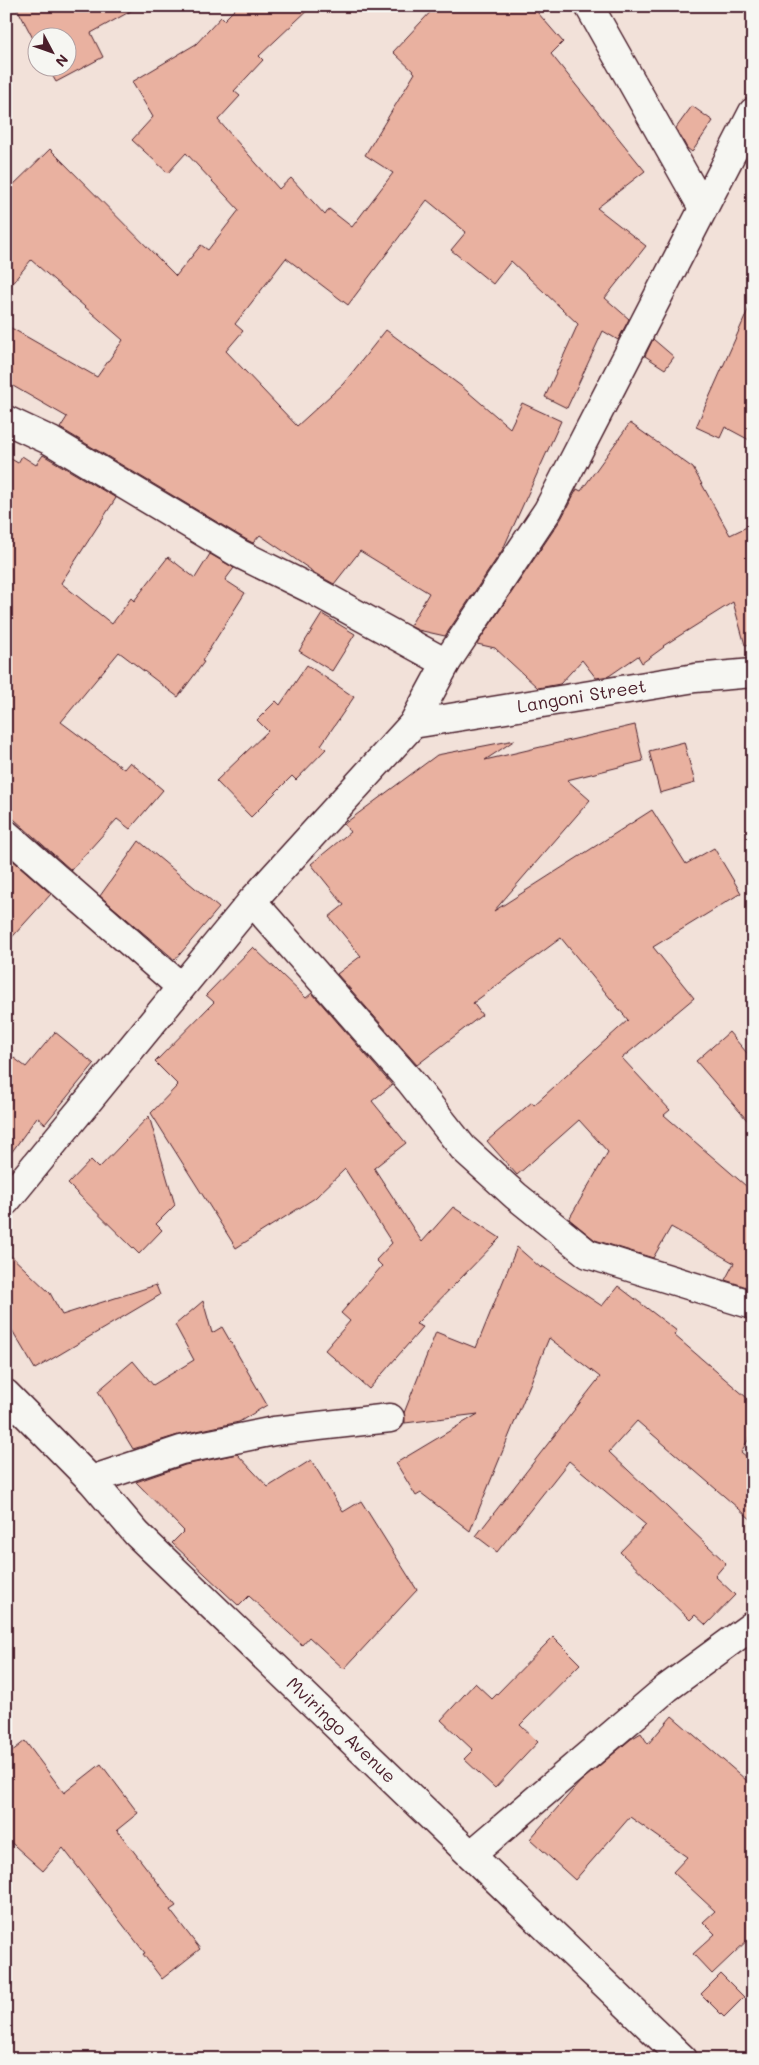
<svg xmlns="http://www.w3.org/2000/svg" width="759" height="2065" font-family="Mali,sans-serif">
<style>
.building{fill:#e9b1a0;stroke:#4a1f2b}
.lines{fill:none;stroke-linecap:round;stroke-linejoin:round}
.street-casing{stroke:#4a1f2b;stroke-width:31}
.street{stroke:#f6f6f2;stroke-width:28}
.labels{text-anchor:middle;stroke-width:4;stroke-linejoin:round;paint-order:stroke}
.street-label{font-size:18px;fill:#4a1f2b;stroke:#f6f6f2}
</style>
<rect width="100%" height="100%" fill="#f2e1d9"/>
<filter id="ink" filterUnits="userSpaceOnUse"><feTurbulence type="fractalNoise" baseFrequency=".02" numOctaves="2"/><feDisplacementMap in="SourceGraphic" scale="10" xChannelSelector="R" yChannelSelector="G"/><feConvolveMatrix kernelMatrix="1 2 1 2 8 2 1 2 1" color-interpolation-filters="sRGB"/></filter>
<g filter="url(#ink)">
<path class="building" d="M 16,6 L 140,6 L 91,33 L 103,57 L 56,82 L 48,68 L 68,68 L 68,38 L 38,38 L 38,48 Z
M 238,6 L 312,6 L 259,56 L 263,60 L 234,91 L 240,96 L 218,120 L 279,189 L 291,178 L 325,215 L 329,209 L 352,227 L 393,173 L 365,155 L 415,73 L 393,52 L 436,6 L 532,6 L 563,42 L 551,54 L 645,171 L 597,208 L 646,246 L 605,298 L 629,319 L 618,340 L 603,331 L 567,408 L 545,397 L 578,324 L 511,261 L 493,284 L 451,250 L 466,232 L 427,200 L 348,305 L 286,258 L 235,324 L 243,331 L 226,351 L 297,426 L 343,384 L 386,330 L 461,386 L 510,428 L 522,403 L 561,421 L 503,549 L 445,636 L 418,630 L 410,626 L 429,593 L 360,551 L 334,584 L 311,571 L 311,570 L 260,535 L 253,543 L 247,540 L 60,428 L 67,417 L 6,382 L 6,325 L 97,377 L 123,340 L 31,260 L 6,291 L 6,192 L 50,149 L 176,276 L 201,245 L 208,250 L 239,210 L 186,153 L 168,173 L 132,140 L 153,117 L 132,82 L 196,44 L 221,17 L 224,20 Z
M 692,106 L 713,121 L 692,152 L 687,148 L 676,128 Z
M 753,299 L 753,442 L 725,427 L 720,438 L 696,427 Z
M 653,339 L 674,357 L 665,369 L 645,356 Z
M 630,423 L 693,468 L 730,535 L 753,524 L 753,644 L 745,645 L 733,602 L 663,646 L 664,647 L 642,663 L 638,656 L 609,676 L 596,678 L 582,660 L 560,684 L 538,688 L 495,648 L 477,644 L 561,519 L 577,489 L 581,491 Z
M 43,455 L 116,498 L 61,583 L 112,624 L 131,598 L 134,601 L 168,557 L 195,578 L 210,554 L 234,568 L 225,580 L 245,593 L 202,661 L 204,662 L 178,697 L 119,652 L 61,722 L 124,769 L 130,762 L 163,790 L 130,829 L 117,819 L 71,870 L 6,812 L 6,456 L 18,463 L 22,456 L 36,465 Z
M 322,614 L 355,634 L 332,671 L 299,651 Z
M 307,665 L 354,697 L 321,745 L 326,749 L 296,780 L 292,776 L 251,817 L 216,781 L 268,731 L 257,720 L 276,701 L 280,705 Z
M 635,725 L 643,761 L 567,780 L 590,800 L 494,911 L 652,810 L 686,864 L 714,848 L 741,893 L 653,947 L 694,998 L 622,1058 L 670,1110 L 664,1115 L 753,1192 L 753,1289 L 725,1280 L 734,1263 L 671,1227 L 653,1258 L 595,1240 L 569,1219 L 608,1152 L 579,1120 L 517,1175 L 487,1141 L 532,1102 L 534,1105 L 628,1020 L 561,938 L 473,1003 L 482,1015 L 417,1065 L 337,974 L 361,956 L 329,917 L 344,905 L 311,864 L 350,832 L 344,824 L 437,755 L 515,740 L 485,760 Z
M 684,742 L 695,783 L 660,793 L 649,751 Z
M 139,841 L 219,908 L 175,960 L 100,896 Z
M 9,857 L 51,894 L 6,944 L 6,860 Z
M 253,947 L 306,998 L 312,993 L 392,1085 L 372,1101 L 406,1143 L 374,1168 L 422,1242 L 453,1207 L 500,1238 L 416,1324 L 423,1327 L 369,1389 L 325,1350 L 350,1321 L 341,1313 L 382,1266 L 376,1260 L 392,1243 L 345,1169 L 315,1198 L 236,1248 L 151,1113 L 178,1085 L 155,1062 L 214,1002 L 206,995 Z
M 55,1032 L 94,1064 L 45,1124 L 37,1117 L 6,1160 L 6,1052 L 26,1067 Z
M 729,1032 L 753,1060 L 753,1127 L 696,1061 Z
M 149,1116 L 175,1205 L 156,1224 L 162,1230 L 139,1254 L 68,1184 L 91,1160 L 99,1168 Z
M 517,1247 L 541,1268 L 542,1266 L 602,1306 L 618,1286 L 677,1331 L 674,1335 L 753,1403 L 753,1432 L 741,1452 L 753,1462 L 753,1521 L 637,1421 L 609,1452 L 726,1563 L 715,1576 L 735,1595 L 706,1625 L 695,1615 L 690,1620 L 620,1552 L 646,1525 L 569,1461 L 497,1552 L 476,1536 L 600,1377 L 549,1338 L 470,1531 L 421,1493 L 416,1496 L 396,1463 L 478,1414 L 405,1423 L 404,1413 L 436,1332 L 476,1348 Z
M 6,1251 L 50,1293 L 62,1315 L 156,1285 L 160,1295 L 35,1369 L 6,1320 Z
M 203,1301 L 212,1333 L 222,1327 L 267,1405 L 239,1422 L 178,1435 L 133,1449 L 98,1391 L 133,1361 L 153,1385 L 194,1360 L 175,1325 Z
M 237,1454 L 268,1487 L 311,1460 L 343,1512 L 361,1501 L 417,1590 L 344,1669 L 309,1637 L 302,1645 L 249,1596 L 239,1606 L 172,1543 L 184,1531 L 136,1482 L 185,1465 Z
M 553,1637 L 580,1664 L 520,1725 L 538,1742 L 495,1788 L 464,1759 L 473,1750 L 441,1720 L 475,1683 L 492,1699 Z
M 672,1716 L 753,1786 L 753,1935 L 712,1974 L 693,1954 L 715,1934 L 703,1922 L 715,1911 L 673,1872 L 687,1857 L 630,1817 L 575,1880 L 530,1839 L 580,1782 L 631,1739 L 641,1733 L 648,1744 Z
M 25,1741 L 64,1793 L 101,1764 L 138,1813 L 117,1830 L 176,1906 L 170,1910 L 200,1949 L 162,1979 L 143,1954 L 145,1953 L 63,1848 L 43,1871 L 6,1838 L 6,1756 Z
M 721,1974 L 744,1997 L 724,2017 L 701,1994 Z"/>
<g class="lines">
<g class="street-casing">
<g id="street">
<path d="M 589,6 L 703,208"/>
<path d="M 6,420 L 51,441 L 240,554 L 309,588 L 446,663"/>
<path id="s1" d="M 413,724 L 695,678 L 753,673"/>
<path d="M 6,834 L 181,987"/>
<path d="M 252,901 L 410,1081 L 463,1148 L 516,1196 L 588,1254 L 753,1305"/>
<path d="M 6,1201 L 252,901 L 413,724 L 446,663 L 548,510 L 753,112"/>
<path id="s2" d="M 6,1394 L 91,1480 L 137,1534 L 683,2059"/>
<path d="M 91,1480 L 181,1450 L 274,1431 L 390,1418"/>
<path d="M 471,1855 L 667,1688 L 753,1625"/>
</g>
</g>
<use href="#street" class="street"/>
</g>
</g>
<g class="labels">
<g class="street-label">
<text dy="6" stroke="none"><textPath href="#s1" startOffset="171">Langoni Street</textPath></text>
<text dy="6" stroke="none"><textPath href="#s2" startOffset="475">Mviringo Avenue</textPath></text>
</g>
</g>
<rect width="759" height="2065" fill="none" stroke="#f6f6f2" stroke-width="25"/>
<rect x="12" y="12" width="734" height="2040" fill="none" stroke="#4a1f2b" stroke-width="2" filter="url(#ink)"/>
<g transform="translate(52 52) rotate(131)"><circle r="24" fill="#f6f6f2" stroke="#b1a0a2"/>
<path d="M0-4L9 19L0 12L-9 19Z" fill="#4a1f2b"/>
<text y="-8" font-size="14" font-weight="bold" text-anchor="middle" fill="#4a1f2b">N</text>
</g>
</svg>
